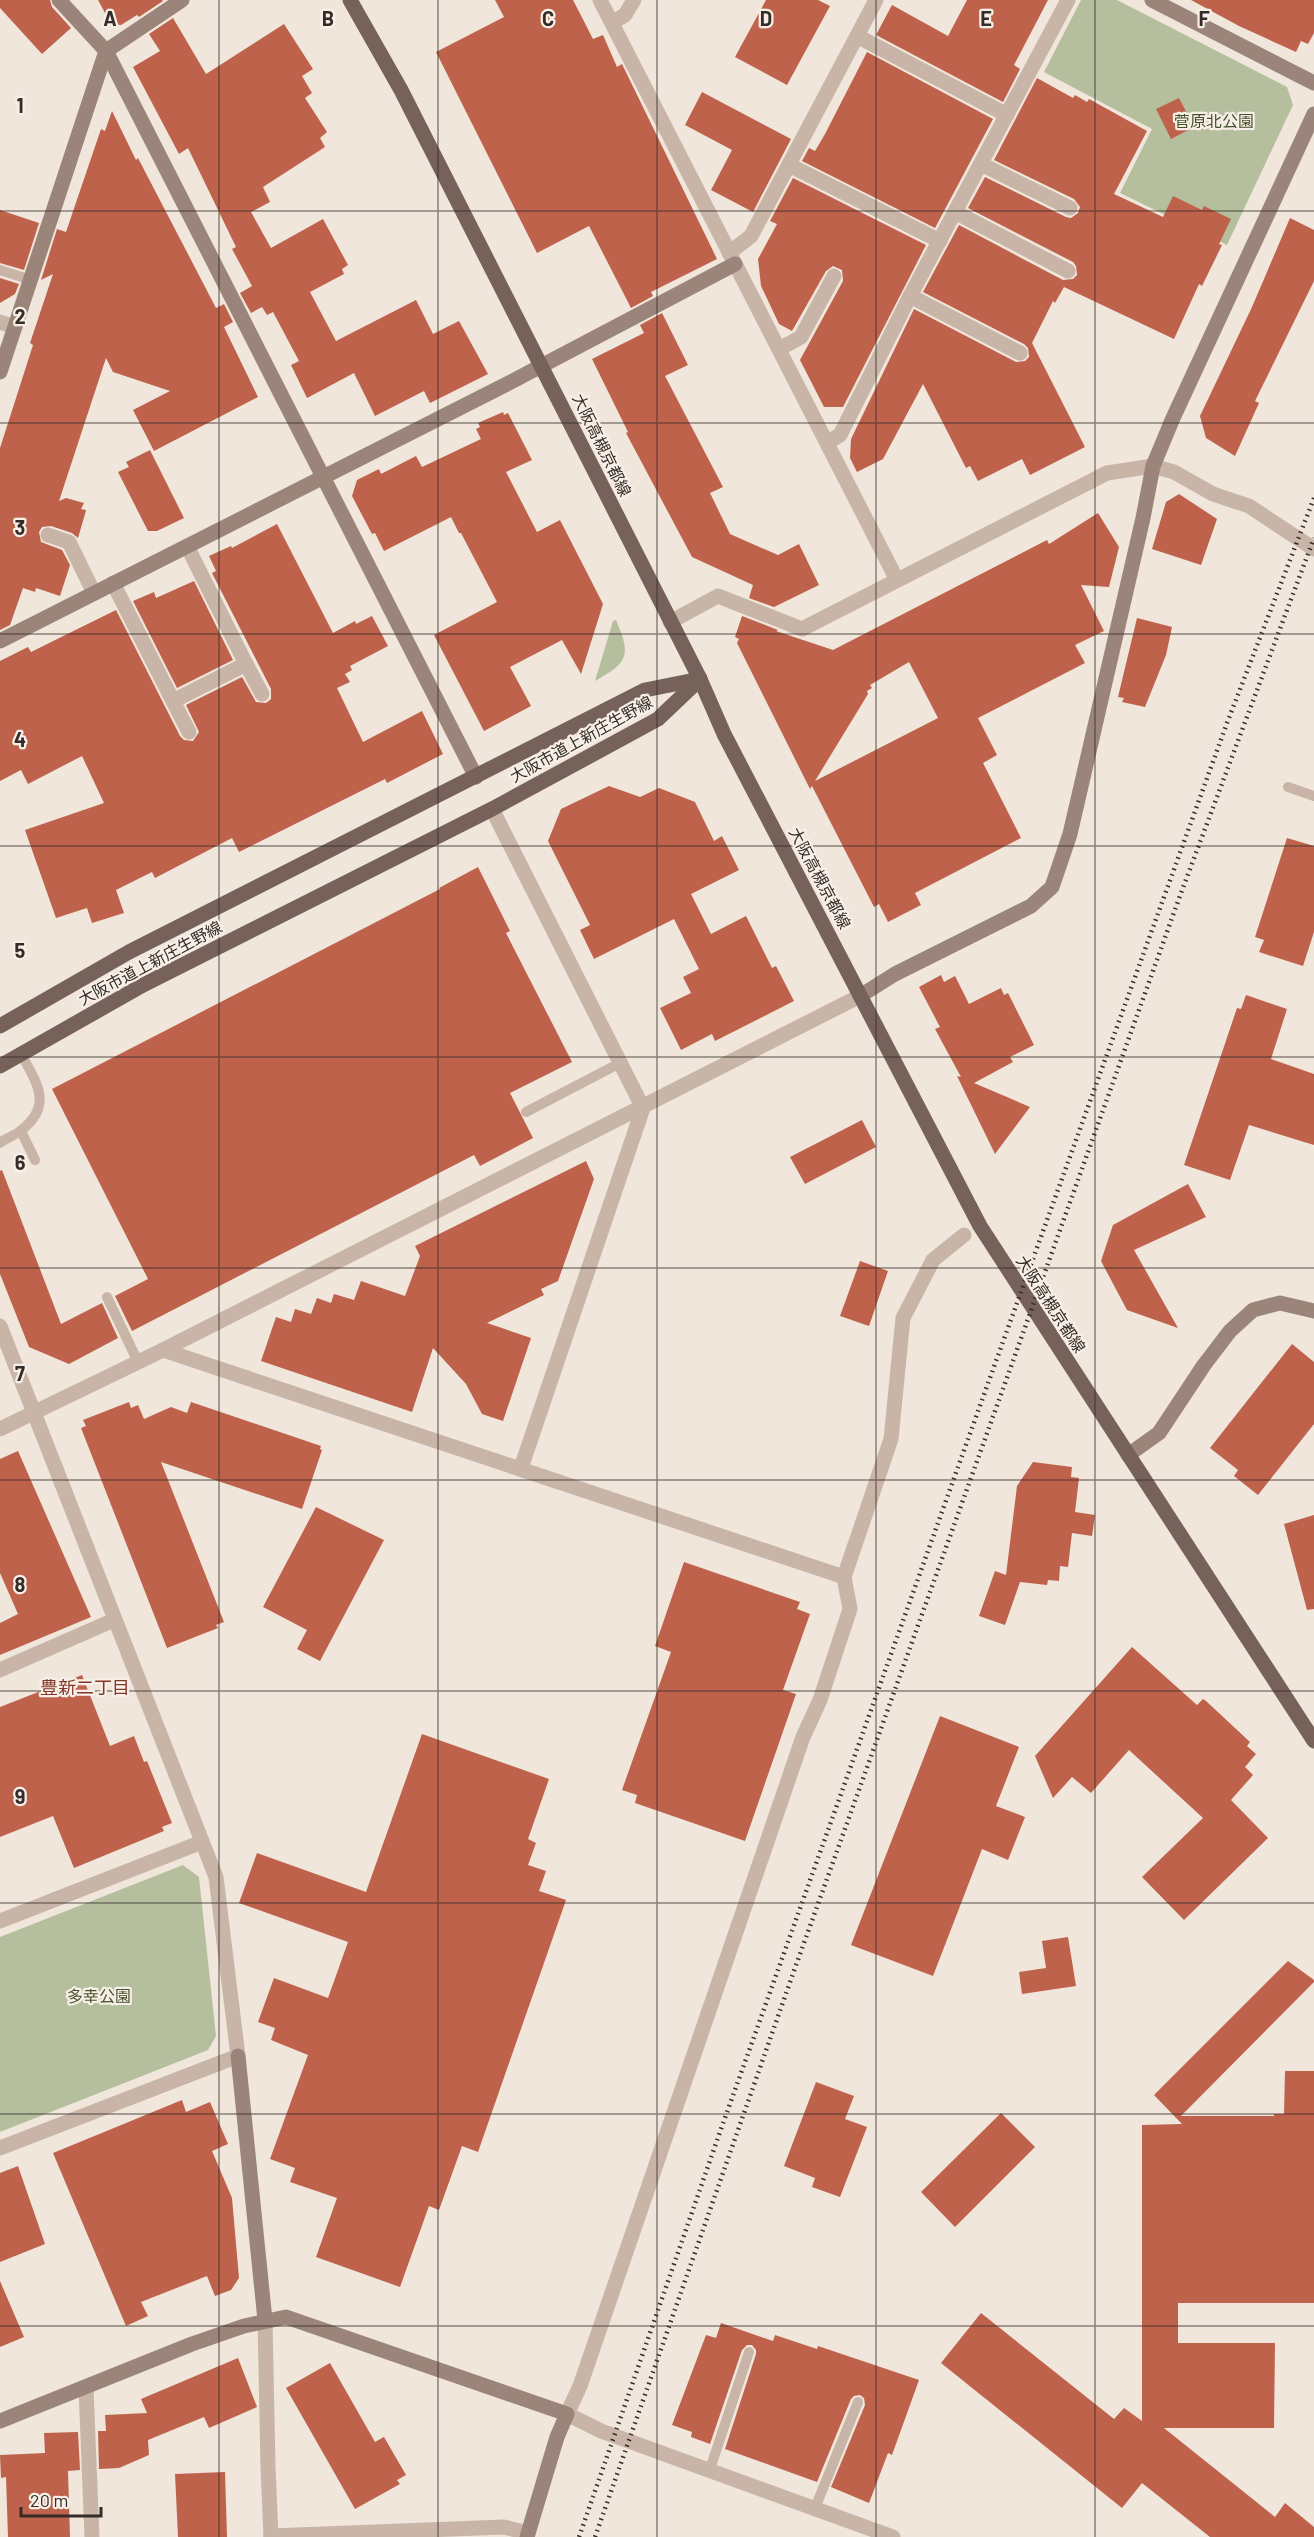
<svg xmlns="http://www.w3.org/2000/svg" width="1314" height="2537" font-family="Barlow,'Noto Sans JP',sans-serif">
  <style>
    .green { fill: #b5bf9d }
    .building { fill: #bf624b; fill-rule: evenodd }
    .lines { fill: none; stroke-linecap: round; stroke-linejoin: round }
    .lane { stroke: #c8b5a8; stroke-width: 10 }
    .street { stroke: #c8b5a8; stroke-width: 15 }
    .secondary { stroke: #9b857a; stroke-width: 15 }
    .primary { stroke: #76625a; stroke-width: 15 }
    .rail { stroke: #352c28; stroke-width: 4.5; stroke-dasharray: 1.5 4.5; stroke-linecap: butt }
    .grid { fill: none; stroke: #352c28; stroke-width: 1.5; stroke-opacity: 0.55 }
    .labels { text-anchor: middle; stroke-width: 4.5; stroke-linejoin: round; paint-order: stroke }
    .park-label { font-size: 16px; fill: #46522d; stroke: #f8f0e8 }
    .street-label { font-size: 16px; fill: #352c28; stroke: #f8f0e8 }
    .neighbourhood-label { font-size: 18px; fill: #803726; stroke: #f8f0e8 }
    .grid-label { font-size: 20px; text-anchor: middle; font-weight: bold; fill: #352c28; stroke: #f8f0e8; stroke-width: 4.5; stroke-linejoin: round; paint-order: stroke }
  </style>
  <rect width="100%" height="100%" fill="#f0e6dc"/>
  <g class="green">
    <polygon points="1081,0 1117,0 1287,87 1293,105 1227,245 1120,193 1152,129 1044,72"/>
    <path d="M 616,620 C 631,655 629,662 595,681 L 613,621 Z"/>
    <polygon points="183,1865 199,1877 216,2036 208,2050 0,2132 0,1937"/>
  </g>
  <g class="building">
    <polygon points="0,0 50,0 52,7 71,28 42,54 0,8"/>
    <polygon points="98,0 162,0 163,1 139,17 137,15 121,25 111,24"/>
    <polygon points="495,0 573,0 593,39 603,35 617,67 622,64 717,259 651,292 653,296 631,308 589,226 537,253 436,52 504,17"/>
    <polygon points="766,0 818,0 830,6 787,85 735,57"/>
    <polygon points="967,0 1048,0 1014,65 1020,69 1003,102 876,35 892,5 948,36"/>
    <polygon points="1191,0 1314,0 1314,33 1308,44 1301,41 1296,52 1239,26"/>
    <polygon points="173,18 206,74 284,24 313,69 302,76 312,93 305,98 327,132 320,138 325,147 263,187 270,202 251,212 271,248 323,219 348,265 342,269 344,274 310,292 336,341 416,300 433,334 459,321 488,374 430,403 424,391 375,416 354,373 307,398 291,365 299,361 273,312 267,315 262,307 251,313 240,293 252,286 232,249 236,247 188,148 179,154 133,67 160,51 149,34"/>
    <polygon points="867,52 993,119 935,228 802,161 809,148 815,151 825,134"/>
    <polygon points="1037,78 1073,98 1075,95 1087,102 1089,99 1147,131 1114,194 1163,217 1173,196 1202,210 1204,206 1231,219 1219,244 1222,245 1202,286 1199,284 1174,339 1064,287 1055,303 1053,301 1032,343 1085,447 1030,475 1022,459 978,481 970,466 966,468 923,384 883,459 857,472 850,458 851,439 914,309 1016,362 1025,361 1029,357 1028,348 1024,344 923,292 959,225 1063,280 1073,279 1077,275 1076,266 1073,262 968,208 985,177 1066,217 1071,218 1078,213 1080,207 1074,199 994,160"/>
    <polygon points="702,92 791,139 753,212 711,190 732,150 685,125"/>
    <polygon points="1179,98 1194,127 1171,139 1156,109"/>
    <polygon points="112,111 136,160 138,158 216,308 224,304 233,322 224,327 258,397 154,451 133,410 170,391 113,372 106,358 59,501 66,498 84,503 81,509 86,510 85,514 78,538 72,533 51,526 42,527 39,532 41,542 62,550 70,565 60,596 36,588 35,592 23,588 10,625 0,630 0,448 33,345 30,343 53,274 41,280 57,229 66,232 101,129 105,131"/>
    <polygon points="793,178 926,245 843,407 824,407 800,360 843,281 842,270 833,266 826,271 792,331 779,324 761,286 758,259 777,224 770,221"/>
    <polygon points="0,210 39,223 24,270 0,263"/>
    <polygon points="1290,218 1314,230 1314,281 1255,401 1259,403 1235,456 1206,438 1200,416 1252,307"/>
    <polygon points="0,278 19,284 15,294 0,303"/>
    <polygon points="662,313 688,365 665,376 723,487 710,493 730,534 778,555 799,544 819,585 774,607 749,598 753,585 692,557 626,433 628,432 592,359 644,333 640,325"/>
    <polygon points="503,412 504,415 508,413 532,460 506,472 537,532 560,520 603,604 581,674 562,640 510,667 531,706 484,731 434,635 497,602 461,533 459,533 451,517 384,551 375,533 372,534 352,496 357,480 379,469 381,474 416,456 422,467 481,439 476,429 480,427 478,423"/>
    <polygon points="150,450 184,518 157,531 148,531 118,472 129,467 126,462"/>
    <polygon points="1179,494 1217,519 1201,565 1152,549 1166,502"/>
    <path d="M 1098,513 L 1119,547 L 1109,587 L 1081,585 L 1104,631 L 1075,645 L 1085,663 L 978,718 L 997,755 L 983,763 L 1021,838 L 915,893 L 921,905 L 888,922 L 879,904 L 874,907 L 812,786 L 810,789 L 737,643 L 739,639 L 735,637 L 742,616 L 778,630 L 776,631 L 833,650 L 1047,540 L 1049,544 ZM 909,662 L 938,718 L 815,781 L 868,694 L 867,691 L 872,688 L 870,685 Z"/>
    <polygon points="277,524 333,633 355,621 356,624 372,616 388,646 350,666 352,670 345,674 350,682 337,688 363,742 422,711 443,754 387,783 385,779 239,852 232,838 155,878 152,872 116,890 124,913 92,923 87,908 56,918 25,830 104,803 82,756 28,784 21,770 0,781 0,661 28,647 31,652 116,610 180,736 184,740 193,741 199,732 186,705 242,677 256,702 266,703 271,699 271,689 212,573 216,571 209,556 231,546 232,548"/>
    <polygon points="194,581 233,660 177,688 133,601 154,592 156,598"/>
    <polygon points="1137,618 1172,627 1166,655 1145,707 1122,702 1124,698 1118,697"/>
    <polygon points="609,786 640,797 659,788 695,802 714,841 722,836 739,870 691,894 711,934 746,916 772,968 776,966 794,1001 715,1041 712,1034 681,1050 660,1008 691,993 683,977 699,969 674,919 594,959 580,930 590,925 548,841 561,809"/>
    <polygon points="1287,838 1314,846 1314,932 1303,966 1259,952 1264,940 1255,937"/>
    <polygon points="478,867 510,931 506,933 572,1062 510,1093 533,1138 480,1166 474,1155 132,1331 115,1296 148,1279 52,1089 440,889 439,888"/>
    <polygon points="941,975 944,982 955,976 969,1004 1001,988 1004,995 1008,993 1034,1045 1010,1057 1013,1062 974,1083 1030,1107 995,1154 957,1076 961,1077 935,1029 940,1027 919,987"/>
    <polygon points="1246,995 1287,1009 1271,1059 1314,1074 1314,1145 1249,1125 1230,1180 1184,1165 1237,1008 1241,1009"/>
    <polygon points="862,1120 876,1147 805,1184 790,1157"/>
    <polygon points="586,1161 594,1179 558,1281 541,1289 544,1295 487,1323 531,1338 503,1421 482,1414 466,1384 433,1348 412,1412 261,1361 276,1317 291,1322 295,1309 311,1314 317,1298 331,1303 334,1294 354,1300 361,1281 405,1296 420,1256 415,1246"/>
    <polygon points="2,1170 61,1324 102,1303 118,1338 69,1364 29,1347 0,1274 0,1171"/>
    <polygon points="1188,1184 1206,1217 1134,1250 1178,1328 1127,1310 1101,1261 1113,1225"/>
    <polygon points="860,1261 888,1271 869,1326 840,1316"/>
    <polygon points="1292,1344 1314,1362 1314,1424 1258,1495 1234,1476 1238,1470 1210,1448"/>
    <polygon points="129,1402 131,1408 138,1405 144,1419 171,1407 187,1413 191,1402 321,1446 320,1449 322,1450 302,1509 161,1462 224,1622 216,1625 218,1628 167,1648 81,1428 86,1426 83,1420"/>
    <polygon points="18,1451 91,1617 0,1655 0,1623 18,1614 0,1573 0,1459"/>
    <polygon points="1033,1462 1072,1467 1071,1477 1079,1478 1075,1512 1095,1515 1092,1536 1072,1533 1068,1567 1060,1566 1059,1581 1048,1580 1047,1585 1020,1582 1005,1625 979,1616 995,1571 1006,1575 1017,1486"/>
    <polygon points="316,1507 384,1540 320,1661 297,1649 307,1630 263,1607"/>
    <polygon points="1314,1515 1314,1609 1307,1610 1284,1524"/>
    <polygon points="684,1562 800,1602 797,1609 810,1614 783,1690 796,1694 745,1841 635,1803 637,1795 622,1790 671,1652 655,1646"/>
    <polygon points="1132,1647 1197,1705 1203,1699 1206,1701 1250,1742 1247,1746 1256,1754 1245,1767 1253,1775 1231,1800 1268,1838 1184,1920 1142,1877 1203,1818 1129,1750 1091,1793 1072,1777 1053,1798 1035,1756"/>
    <polygon points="82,1675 110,1746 134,1736 144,1762 147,1761 172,1823 162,1827 164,1831 74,1868 53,1816 0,1837 0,1707"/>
    <polygon points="940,1716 1019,1747 996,1806 1025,1817 1008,1860 982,1849 933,1976 851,1945"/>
    <polygon points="422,1734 549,1779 528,1839 536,1843 528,1865 546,1871 539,1891 566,1900 478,2152 462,2146 439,2210 429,2206 400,2287 316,2257 337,2198 290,2182 295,2168 270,2159 308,2055 271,2040 275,2028 258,2022 274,1978 328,1998 348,1942 239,1903 257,1853 366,1892"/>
    <polygon points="1068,1937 1076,1986 1022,1994 1019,1972 1046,1968 1042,1941"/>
    <polygon points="1288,1961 1314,1980 1314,1982 1181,2116 1274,2116 1274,2114 1284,2114 1285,2071 1314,2071 1314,2303 1178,2303 1178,2343 1275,2343 1274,2428 1164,2428 1275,2517 1285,2503 1314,2527 1314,2537 1210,2537 1142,2483 1122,2508 941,2363 981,2313 1114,2419 1124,2408 1142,2421 1142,2125 1182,2124 1154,2095"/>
    <polygon points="816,2082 854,2096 845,2119 867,2127 840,2197 812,2187 815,2178 784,2166"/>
    <polygon points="182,2100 186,2112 210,2102 228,2144 212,2151 232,2198 239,2278 231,2290 215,2296 207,2276 141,2302 148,2316 126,2326 53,2153"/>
    <polygon points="1001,2113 1035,2147 955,2227 921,2192"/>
    <polygon points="18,2166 45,2244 0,2262 0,2173"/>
    <polygon points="0,2281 24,2337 0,2347"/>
    <polygon points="721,2323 773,2341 775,2335 817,2349 818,2346 919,2380 892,2455 888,2453 869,2503 831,2487 865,2405 864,2398 860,2395 854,2396 851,2399 817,2482 725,2449 756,2354 756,2350 752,2345 747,2345 742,2350 710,2444 691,2437 692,2432 672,2425 706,2335 716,2338"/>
    <polygon points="238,2358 257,2407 209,2428 204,2417 148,2440 149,2455 119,2468 99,2469 98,2431 106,2431 105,2415 147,2413 141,2399"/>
    <polygon points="330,2363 375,2442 384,2437 406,2475 397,2480 400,2484 355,2509 286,2388"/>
    <polygon points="78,2432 80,2470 68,2471 70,2537 8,2537 6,2477 1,2478 0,2455 45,2453 44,2433"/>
    <polygon points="225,2472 227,2537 178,2537 175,2474"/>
  </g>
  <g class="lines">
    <g class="lane">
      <polyline points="0,270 31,280"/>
      <polyline points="1288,787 1314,796"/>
      <polyline points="526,1112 620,1063"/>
      <polyline points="21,1131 35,1160"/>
      <path d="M 0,1143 C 6,1138 14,1136 20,1131 C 54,1106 37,1083 21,1054"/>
      <polyline points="107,1297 138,1362"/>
      <polyline points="710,2469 749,2352"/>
      <polyline points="815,2508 858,2402"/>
    </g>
    <g class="street">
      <polyline points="600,0 897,580"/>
      <polyline points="613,22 625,15 634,0"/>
      <polyline points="857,36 1007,115"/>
      <polyline points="981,164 1070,208"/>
      <polyline points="789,165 940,241"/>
      <polyline points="955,212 1068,271"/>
      <polyline points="729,253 751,236 876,0"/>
      <polyline points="910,296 1020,353"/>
      <polyline points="0,322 15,327"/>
      <polyline points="779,349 801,337 834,276"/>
      <polyline points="828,442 840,435 910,296 1068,0"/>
      <polyline points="48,535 69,542 94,593"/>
      <polyline points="113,583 173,701 246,664 187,546"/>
      <polyline points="670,622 718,596 802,629 1107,473 1153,466 1174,472 1213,494 1249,506 1314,549"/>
      <polyline points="246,664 262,694"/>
      <polyline points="173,701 189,732"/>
      <polyline points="492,809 643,1108 521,1468"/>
      <polyline points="0,1326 216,1877 238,2056 0,2148"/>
      <polyline points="163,1350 844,1577"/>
      <polyline points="0,1429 163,1350 860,996"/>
      <polyline points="0,1670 114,1620"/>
      <polyline points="0,1921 202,1842"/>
      <polyline points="265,2320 268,2467 271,2537"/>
      <polyline points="86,2388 92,2537"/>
      <polyline points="271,2536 504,2527 528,2533"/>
      <polyline points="893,2537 601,2431 567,2414 580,2386 803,1737 820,1700 850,1609 844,1577 891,1439 903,1318 933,1260 964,1235"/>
    </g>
    <g class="secondary">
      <polyline points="59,0 106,51 476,777"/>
      <polyline points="1152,0 1314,83"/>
      <polyline points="0,372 106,51 182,0"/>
      <polyline points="0,641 505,385 735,264"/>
      <polyline points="860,996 895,974 1031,906 1052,887 1070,834 1143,518 1153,466 1173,418 1314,114"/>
      <polyline points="1128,1455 1159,1433 1204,1365 1230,1331 1253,1310 1280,1303 1314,1311"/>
      <polyline points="238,2056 265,2320"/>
      <polyline points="0,2421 192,2344 244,2326 286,2317 567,2414 557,2437 527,2537"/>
    </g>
    <g class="primary">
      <polyline points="350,0 401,90 700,679 724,734 980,1226 1314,1741"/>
      <polyline points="0,1026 129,952 645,690 700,679"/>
      <polyline points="0,1066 143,985 492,809 658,719 700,679"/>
    </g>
    <g class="rail">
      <polyline points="579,2537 721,2129 996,1361 1227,723 1314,498"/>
      <polyline points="595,2537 795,1968 1181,893 1314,538"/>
    </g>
  </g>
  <path class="grid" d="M 219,0 L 219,2537M 438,0 L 438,2537M 657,0 L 657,2537M 876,0 L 876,2537M 1095,0 L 1095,2537M 0,211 L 1314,211M 0,423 L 1314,423M 0,634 L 1314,634M 0,846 L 1314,846M 0,1057 L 1314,1057M 0,1268 L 1314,1268M 0,1480 L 1314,1480M 0,1691 L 1314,1691M 0,1903 L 1314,1903M 0,2114 L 1314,2114M 0,2326 L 1314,2326"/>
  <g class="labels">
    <g class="park-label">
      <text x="1214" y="127">菅原北公園</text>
      <text x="99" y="2002">多幸公園</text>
    </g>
    <g class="street-label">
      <text transform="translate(602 445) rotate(64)" y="6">大阪高槻京都線</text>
      <text transform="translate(581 739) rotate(-29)" y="6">大阪市道上新庄生野線</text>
      <text transform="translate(820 878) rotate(62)" y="6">大阪高槻京都線</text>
      <text transform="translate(150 963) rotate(-28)" y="6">大阪市道上新庄生野線</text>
      <text transform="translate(1051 1304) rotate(57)" y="6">大阪高槻京都線</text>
    </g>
    <g class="neighbourhood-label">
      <text x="85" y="1694">豊新二丁目</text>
    </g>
  </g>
  <g class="grid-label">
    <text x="110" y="26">A</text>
    <text x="328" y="26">B</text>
    <text x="548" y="26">C</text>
    <text x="766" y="26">D</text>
    <text x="986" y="26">E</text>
    <text x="1204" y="26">F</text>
    <text x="20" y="113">1</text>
    <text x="20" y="324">2</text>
    <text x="20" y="535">3</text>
    <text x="20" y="747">4</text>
    <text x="20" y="958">5</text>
    <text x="20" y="1170">6</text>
    <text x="20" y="1381">7</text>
    <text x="20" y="1592">8</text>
    <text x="20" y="1804">9</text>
  </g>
  <path d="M21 2507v9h80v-9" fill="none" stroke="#352c28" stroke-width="3"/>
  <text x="30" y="2507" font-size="18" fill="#352c28" stroke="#f8f0e8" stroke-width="4.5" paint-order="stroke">20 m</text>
</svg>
